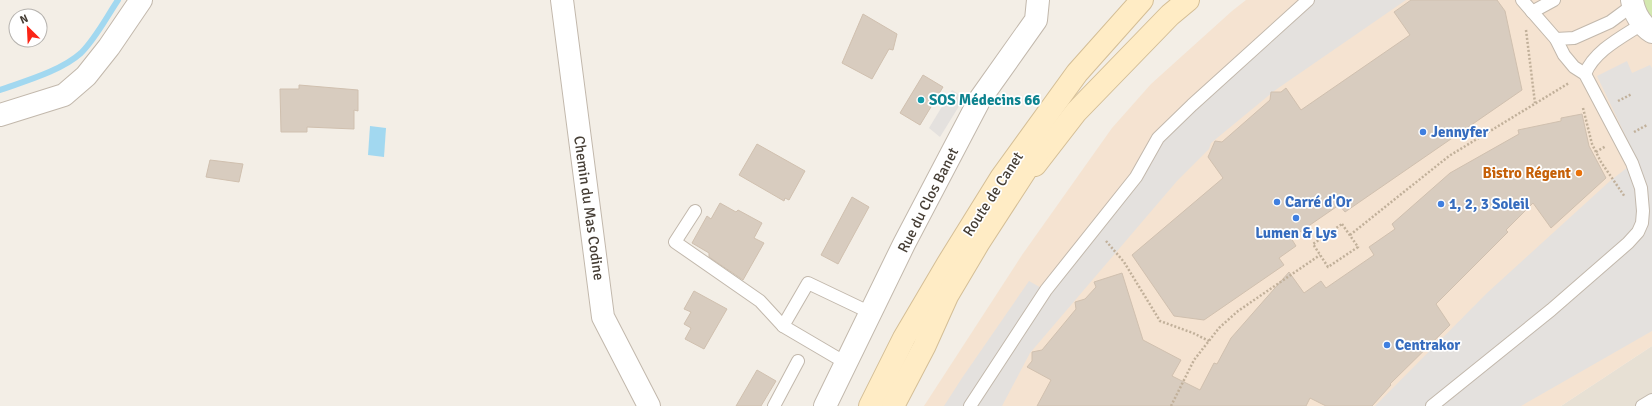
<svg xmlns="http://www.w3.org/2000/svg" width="1652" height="406" font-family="Signika,sans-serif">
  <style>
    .residential { fill: #e7e0d4 }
    .commercial { fill: #f5e3d1 }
    .green { fill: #d3e8af }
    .parking { fill: #e4e1de }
    .water { fill: #a2d8f0 }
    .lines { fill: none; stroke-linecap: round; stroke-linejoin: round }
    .stream { stroke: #a2d8f0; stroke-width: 6 }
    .building { fill: #d8ccbf; stroke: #d0c0af }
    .service-casing { stroke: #c2b8ac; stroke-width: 14 }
    .minor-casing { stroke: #c2b8ac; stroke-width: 24 }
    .tertiary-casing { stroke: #c2b8ac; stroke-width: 24 }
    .secondary-casing { stroke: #d4be96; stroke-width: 24 }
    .path { stroke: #c1b09a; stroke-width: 2.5; stroke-dasharray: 2 2; stroke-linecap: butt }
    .service { stroke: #fff; stroke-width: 12 }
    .minor { stroke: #fff; stroke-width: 22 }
    .tertiary { stroke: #fff; stroke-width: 22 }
    .secondary { stroke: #ffecc5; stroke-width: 22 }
    .culture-dot { fill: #0f9aa8; stroke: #fff; stroke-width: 1.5 }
    .shop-dot { fill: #3f7fe0; stroke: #fff; stroke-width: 1.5 }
    .food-dot { fill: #e8710a; stroke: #fff; stroke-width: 1.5 }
    .labels { text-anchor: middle; stroke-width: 3.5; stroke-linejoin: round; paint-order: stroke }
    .culture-label { font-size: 15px; font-weight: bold; fill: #0d838f; stroke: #fff; text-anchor: start }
    .shop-label { font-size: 15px; font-weight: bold; fill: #366cbe; stroke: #fff; text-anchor: start }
    .food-label { font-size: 15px; font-weight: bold; fill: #c56008; stroke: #fff; text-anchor: end }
    .street-label { font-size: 15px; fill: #463e35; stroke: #fff }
  </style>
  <rect width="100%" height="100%" fill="#f3eee6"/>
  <polygon class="residential" points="1652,346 1652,406 1561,406"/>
  <polygon class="commercial" points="1246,0 1632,0 1652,31 1652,346 1561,406 924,406 1022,255 1112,128 1151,84 1232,11"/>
  <polygon class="green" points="1632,0 1652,0 1652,32"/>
  <g class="parking">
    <polygon points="1308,0 1406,0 1274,91 1211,143 1209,149 1177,181 1030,353 1002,406 944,406 962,378 1029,281 1045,290 1158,138"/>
    <polygon points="1627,61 1632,73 1650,65 1652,68 1652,331 1521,406 1375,406 1487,293 1610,181 1637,160 1597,76"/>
    <polygon points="952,90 964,98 940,137 929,128"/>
  </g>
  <polygon class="water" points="370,126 386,128 384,157 368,155"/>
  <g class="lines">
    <path class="stream" d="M 0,90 C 25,81 61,71 81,53 C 96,38 106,18 118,0"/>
  </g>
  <g class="building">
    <polygon points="1411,0 1497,0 1505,11 1522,90 1345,212 1339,205 1291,238 1296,246 1279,258 1284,265 1204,320 1174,316 1132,255 1223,178 1208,157 1215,141 1222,142 1270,100 1271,92 1281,92 1286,88 1301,110 1410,35 1394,12"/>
    <polygon points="863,14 897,34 893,50 889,49 872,79 842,63"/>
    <polygon points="923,75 943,87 920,125 900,113"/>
    <polygon points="299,85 358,90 358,111 354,110 354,129 307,127 307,132 281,132 280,89 299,89"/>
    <polygon points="1582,114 1589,146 1606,178 1551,228 1533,203 1506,230 1508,232 1436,304 1450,325 1390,384 1391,385 1372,406 1326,406 1310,398 1306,406 1037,406 1051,380 1027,367 1032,361 1032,352 1042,350 1076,309 1075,302 1085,299 1096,287 1094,282 1122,273 1143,340 1181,360 1172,376 1200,390 1214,363 1217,364 1231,338 1289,272 1304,293 1321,281 1326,288 1374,255 1369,247 1395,229 1392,224 1450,173 1519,134 1518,130 1561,121 1561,118"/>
    <polygon points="757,144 805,171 789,200 785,198 784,201 739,175"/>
    <polygon points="210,160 243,164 239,182 206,177"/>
    <polygon points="852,197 869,207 838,264 821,255"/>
    <polygon points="720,203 736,212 738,210 762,223 754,238 764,243 743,280 709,257 709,253 692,243 707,216 711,219"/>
    <polygon points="694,291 727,309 704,349 685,339 691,328 684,324 691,312 684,309"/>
    <polygon points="757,370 776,381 761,406 736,406"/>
  </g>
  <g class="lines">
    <g class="service-casing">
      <g id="service">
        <polyline points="1532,12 1554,0"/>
        <polyline points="1556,39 1574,38 1610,22 1633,5"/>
        <path d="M 1585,74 C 1594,51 1622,37 1642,24"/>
        <polyline points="695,211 675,242 760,301 783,326"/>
        <polyline points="846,363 783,326 808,283 871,313"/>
        <polyline points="774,406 798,361"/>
        <polyline points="970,406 1046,290 1136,177 1158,138 1192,105 1308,0"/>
        <polyline points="1432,406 1551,310 1628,243 1638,232 1642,223 1643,211 1641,188 1632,163 1585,74 1574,67 1564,55 1556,39 1522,0"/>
        <polyline points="1642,406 1652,400"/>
      </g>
    </g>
    <g class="minor-casing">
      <g id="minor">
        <polyline points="562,0 603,317 649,406"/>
        <polyline points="0,115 64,95 86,76 109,47 141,0"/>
        <polyline points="825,406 904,244 980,99 1036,20 1038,0"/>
      </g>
    </g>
    <g class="tertiary-casing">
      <path id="tertiary" d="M 1632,0 C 1634,13 1641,25 1652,32"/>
    </g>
    <g class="secondary-casing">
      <g id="secondary">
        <polyline points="1035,165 1076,112 1170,15 1188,0"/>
        <polyline points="870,406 904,338 947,265 1001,178 1077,73 1142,0"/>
        <polyline points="893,406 924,347 947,296 979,242 1040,148"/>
      </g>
    </g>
    <g class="path">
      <polyline points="1526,30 1535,103"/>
      <polyline points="1618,101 1632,94"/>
      <polyline points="1583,108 1592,144 1601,162 1625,197"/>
      <polyline points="1634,132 1647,125"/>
      <polyline points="1596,152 1606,146"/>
      <polygon points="1342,224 1358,247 1328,267 1313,244"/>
      <polyline points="1350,235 1449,156 1569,83"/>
      <polyline points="1106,241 1124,262 1160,321 1193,333 1209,341"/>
      <polyline points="1171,406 1194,360 1219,328 1238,311 1320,255"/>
    </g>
    <use href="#service" class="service"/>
    <use href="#minor" class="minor"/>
    <use href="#tertiary" class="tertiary"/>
    <use href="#secondary" class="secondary"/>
  </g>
  <circle class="culture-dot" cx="921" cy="100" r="4"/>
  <g class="shop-dot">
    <circle cx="1423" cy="132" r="4"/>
    <circle cx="1277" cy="202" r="4"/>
    <circle cx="1441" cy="204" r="4"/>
    <circle cx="1296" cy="218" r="4"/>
    <circle cx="1387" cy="345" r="4"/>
  </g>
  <circle class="food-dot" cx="1579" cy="173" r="4"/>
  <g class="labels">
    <g class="culture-label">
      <text x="929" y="105">SOS Médecins 66</text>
    </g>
    <g class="shop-label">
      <text x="1431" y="137">Jennyfer</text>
      <text x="1285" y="207">Carré d'Or</text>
      <text x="1449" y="209">1, 2, 3 Soleil</text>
      <text x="1296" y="238" text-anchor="middle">Lumen &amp; Lys</text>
      <text x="1395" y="350">Centrakor</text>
    </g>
    <g class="food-label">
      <text x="1571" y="178">Bistro Régent</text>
    </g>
    <g class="street-label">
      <text transform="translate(993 194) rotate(-57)" y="5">Route de Canet</text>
      <text transform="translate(928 200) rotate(-63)" y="5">Rue du Clos Banet</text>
      <text transform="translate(589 208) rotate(82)" y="5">Chemin du Mas Codine</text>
    </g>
  </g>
  <g transform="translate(28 28) rotate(336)"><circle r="19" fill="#ffffff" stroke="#b5b2ae"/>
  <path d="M0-3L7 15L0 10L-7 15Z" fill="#fb2416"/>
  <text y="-6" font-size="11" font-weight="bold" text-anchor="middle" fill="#463e35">N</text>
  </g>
</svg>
